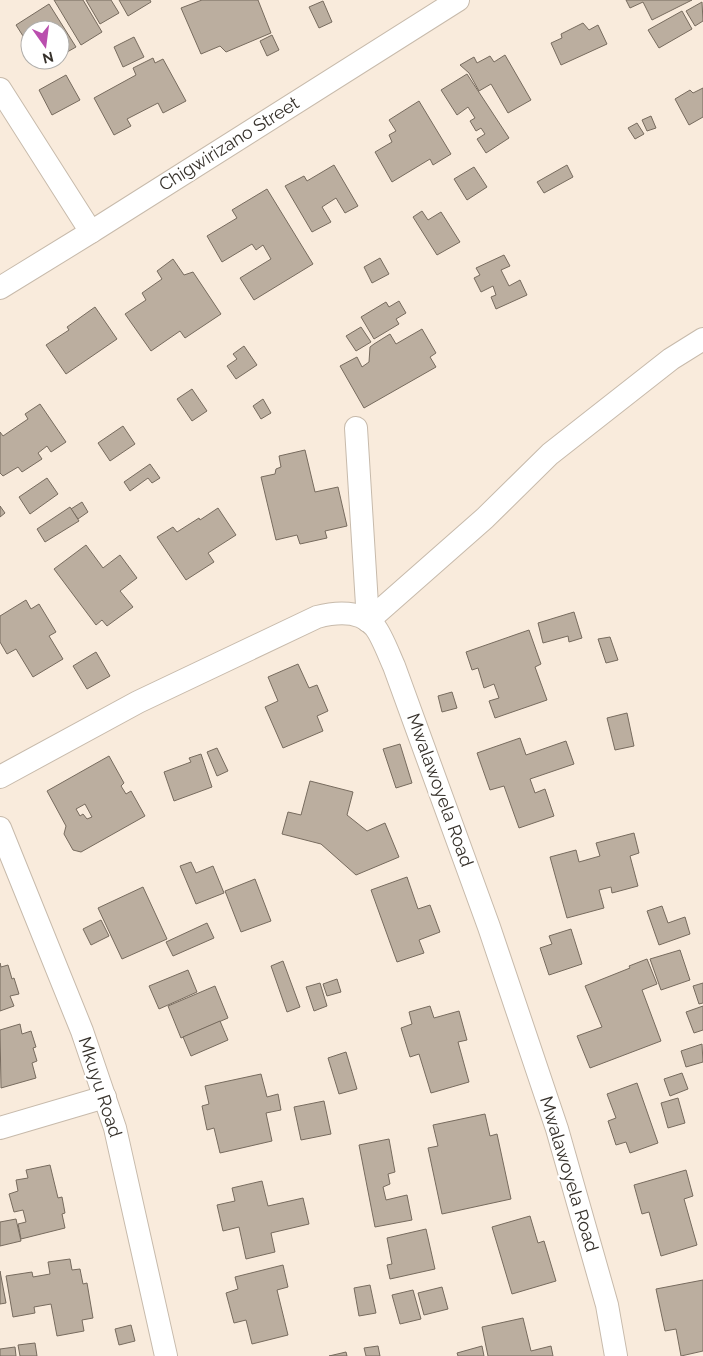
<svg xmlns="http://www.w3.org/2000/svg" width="703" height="1356" font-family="Raleway,sans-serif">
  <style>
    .building { fill: #bbae9f; stroke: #776b5e; fill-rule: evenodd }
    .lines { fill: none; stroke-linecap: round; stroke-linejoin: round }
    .street-casing { stroke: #c7baab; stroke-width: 24 }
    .street { stroke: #fff; stroke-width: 22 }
    .labels { text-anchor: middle; stroke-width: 4.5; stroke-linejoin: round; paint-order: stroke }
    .street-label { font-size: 18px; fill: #36312b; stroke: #fff }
  </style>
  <rect width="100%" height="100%" fill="#f9ebdc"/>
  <g class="building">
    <polygon points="54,0 83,0 102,32 81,45"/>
    <polygon points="86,0 111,0 119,13 100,24"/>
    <polygon points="119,0 150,0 151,2 128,16"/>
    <polygon points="202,0 258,0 271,33 226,52 220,46 201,54 181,8"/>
    <polygon points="626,0 692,0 652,20 643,2 630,8"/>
    <polygon points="323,1 332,22 319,28 309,7"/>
    <polygon points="702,2 703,21 695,26 686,11"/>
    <polygon points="49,4 76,47 60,56 60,30 30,30 30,47 16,25"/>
    <polygon points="682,11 692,29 659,48 648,30"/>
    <polygon points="583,23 589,30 598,25 607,44 561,65 551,43 562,38 561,34"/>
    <polygon points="272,35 279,50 267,56 260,41"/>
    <polygon points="134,37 144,57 123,67 114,47"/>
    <polygon points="505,55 531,100 508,113 491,84 479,91 469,73 460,65 474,57 477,63 490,56 494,62"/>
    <polygon points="153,58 155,63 163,59 186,101 163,113 158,103 127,119 131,126 114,135 94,98 136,75 133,68"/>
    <polygon points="38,60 54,60 43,67"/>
    <polygon points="467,74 509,138 486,153 477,139 485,134 481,128 476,131 470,121 475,118 468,107 457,115 441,90"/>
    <polygon points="66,75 80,100 52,115 39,90"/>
    <polygon points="703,88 703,117 689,125 675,99 690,90 693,93"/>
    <polygon points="419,101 451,154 433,165 430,159 392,182 375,152 392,142 389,135 396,131 389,120"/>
    <polygon points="651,116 656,128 647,131 642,120"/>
    <polygon points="637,123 644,134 635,139 628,128"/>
    <polygon points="334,165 358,206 345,213 336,198 322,207 331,222 312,232 285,186 304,176 307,181"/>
    <polygon points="567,165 573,177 544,193 537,182"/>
    <polygon points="474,167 487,187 467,200 454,179"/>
    <polygon points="267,189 313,264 254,300 240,278 271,259 263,245 256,250 252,244 222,262 207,236 237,218 232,210"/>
    <polygon points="422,211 428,220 441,212 460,242 437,255 413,217"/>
    <polygon points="504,255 510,266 501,270 509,286 520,280 527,295 496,309 491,297 496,295 493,286 481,292 474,278 480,275 476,268"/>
    <polygon points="380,258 389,274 372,283 364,267"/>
    <polygon points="173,259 184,275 193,272 221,314 185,338 180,331 151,351 125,314 146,300 142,293 162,279 157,271"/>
    <polygon points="399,301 406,313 396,319 399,324 374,339 361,317 386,302 389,307"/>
    <polygon points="95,307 117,339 66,374 46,345 69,330 67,327"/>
    <polygon points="361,327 371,342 356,351 346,336"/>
    <polygon points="422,329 436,353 430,357 436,367 364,408 340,366 357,357 362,367 369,362 370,347 374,344 390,334 396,344"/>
    <polygon points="244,346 257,365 236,379 227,366 237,359 233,354"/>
    <polygon points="192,389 207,411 192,421 177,399"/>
    <polygon points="263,399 271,413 261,419 253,406"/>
    <polygon points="40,404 66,442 51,452 47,446 38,453 42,459 22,472 18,467 3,476 0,473 0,432 3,436 28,419 25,414"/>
    <polygon points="123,426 135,444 110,461 98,443"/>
    <polygon points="305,450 315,492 338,487 347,526 325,531 327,538 300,544 297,535 276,540 261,477 275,474 276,469 281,467 279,456"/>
    <polygon points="150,464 160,478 152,483 148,478 130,491 124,482"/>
    <polygon points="47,478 58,494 30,514 19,497"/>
    <polygon points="82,502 88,512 78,519 71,509"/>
    <polygon points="0,506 5,513 0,517"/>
    <polygon points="70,507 79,521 45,542 37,529"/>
    <polygon points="218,508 236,535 208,553 214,562 186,580 157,537 173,527 177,532 199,518 200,520"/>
    <polygon points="86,545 103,568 120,555 137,578 120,591 133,607 107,626 102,620 96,625 54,569"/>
    <polygon points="26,600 31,609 39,604 56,632 49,636 63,659 33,677 16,649 7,654 0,642 0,616"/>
    <polygon points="574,612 582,638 569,642 568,636 543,643 538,623"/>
    <polygon points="529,630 541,664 535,667 547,700 495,718 489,701 499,698 494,684 484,688 478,668 472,670 466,652"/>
    <polygon points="610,637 618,660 606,663 598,639"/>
    <polygon points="96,652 110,676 87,689 73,666"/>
    <polygon points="298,664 309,688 317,685 328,711 317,716 323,731 283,748 265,707 278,701 268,677"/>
    <polygon points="452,692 457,708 442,712 438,696"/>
    <polygon points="627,713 634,746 615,750 607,718"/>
    <polygon points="520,738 526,755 566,741 574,764 530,779 535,793 545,789 554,816 519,828 504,786 490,790 477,753"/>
    <polygon points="400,744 412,783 396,788 383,749"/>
    <polygon points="217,748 228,771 217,776 207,752"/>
    <polygon points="201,754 212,787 174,801 164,772 191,762 189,758"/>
    <path d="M 109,756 L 124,783 L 121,786 L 126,794 L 131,791 L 145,816 L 81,852 L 73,850 L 64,834 L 66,826 L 47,791 ZM 85,804 L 92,817 L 87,819 L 83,814 L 80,816 L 76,809 Z"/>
    <polygon points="310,781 353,792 347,815 367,831 385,823 399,857 356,875 321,844 282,834 288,812 301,815"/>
    <polygon points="634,833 639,853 630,856 638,886 612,893 611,887 599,890 604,908 567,918 550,857 576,850 579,862 600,856 596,843"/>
    <polygon points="191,862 196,873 213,866 224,893 196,904 180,866"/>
    <polygon points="407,877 418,909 430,905 440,932 419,940 424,953 397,962 371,890"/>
    <polygon points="255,879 271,921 241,932 225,891"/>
    <polygon points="143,887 167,939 122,959 98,908"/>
    <polygon points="662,906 668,923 685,917 690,934 659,945 647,911"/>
    <polygon points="101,920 109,936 91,945 83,929"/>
    <polygon points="207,923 214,938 173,956 166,942"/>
    <polygon points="571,929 582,964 549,975 540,948 552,944 549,936"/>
    <polygon points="680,950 690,980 661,990 650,959"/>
    <polygon points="647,959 657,984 642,990 661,1041 590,1068 577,1036 602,1027 585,986 630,968 629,966"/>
    <polygon points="283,961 300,1007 287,1012 271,966"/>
    <polygon points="0,963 1,967 8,965 12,979 14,978 19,994 10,996 14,1006 0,1011"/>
    <polygon points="188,970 197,992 159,1009 149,986"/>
    <polygon points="337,979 341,992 327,996 323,984"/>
    <polygon points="320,983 327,1006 314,1011 306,987"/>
    <polygon points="703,983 703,1003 699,1004 693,986"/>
    <polygon points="215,986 228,1018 181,1038 168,1006"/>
    <polygon points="430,1006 434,1018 459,1011 467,1040 458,1042 469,1082 431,1093 419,1054 410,1057 401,1028 412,1024 409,1012"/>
    <polygon points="703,1006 703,1030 694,1033 686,1012"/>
    <polygon points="220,1021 228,1040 191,1056 183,1037"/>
    <polygon points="20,1024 22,1034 31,1031 36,1047 33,1048 37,1061 32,1063 36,1078 1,1088 0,1030"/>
    <polygon points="702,1044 703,1062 686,1067 681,1051"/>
    <polygon points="346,1052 357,1089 339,1094 328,1058"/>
    <polygon points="682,1073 688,1089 670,1096 664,1079"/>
    <polygon points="261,1074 267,1097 278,1094 281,1110 266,1113 272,1141 220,1153 214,1128 207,1130 202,1106 209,1104 205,1086"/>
    <polygon points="637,1083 658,1143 630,1153 626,1142 616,1145 608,1121 616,1118 607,1094"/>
    <polygon points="678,1098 685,1123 668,1128 661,1103"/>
    <polygon points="324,1101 331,1134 301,1140 294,1107"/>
    <polygon points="485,1114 490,1136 497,1134 511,1199 442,1214 428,1148 438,1146 433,1125"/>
    <polygon points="389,1139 395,1172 388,1174 390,1184 383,1187 386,1200 407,1195 412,1220 375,1227 359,1145"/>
    <polygon points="50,1165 58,1198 62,1197 65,1213 62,1214 65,1228 21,1239 18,1224 26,1222 23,1210 14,1212 9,1194 18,1191 16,1180 28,1178 26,1170"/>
    <polygon points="686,1170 693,1196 684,1199 697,1245 661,1256 649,1212 642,1214 634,1185"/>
    <polygon points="262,1181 268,1206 303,1198 309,1224 271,1233 275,1252 246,1259 239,1227 223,1231 217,1205 235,1201 232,1188"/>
    <polygon points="530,1216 538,1243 544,1241 556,1281 512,1294 492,1227"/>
    <polygon points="16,1219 21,1241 0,1246 0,1222"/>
    <polygon points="426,1229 435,1269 390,1279 387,1265 392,1264 387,1238"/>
    <polygon points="70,1259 72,1270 80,1269 83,1284 87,1283 93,1318 82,1320 84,1331 57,1336 51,1304 34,1307 35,1313 13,1317 6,1276 32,1272 33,1277 50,1274 48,1262"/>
    <polygon points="283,1265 288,1287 277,1290 288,1335 252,1344 246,1320 234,1323 226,1293 238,1289 235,1277"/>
    <polygon points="0,1271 6,1303 0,1304"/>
    <polygon points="703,1280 703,1351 681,1356 676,1329 665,1331 656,1289"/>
    <polygon points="370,1285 376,1313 359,1316 354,1288"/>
    <polygon points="442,1287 448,1309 424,1315 418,1293"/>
    <polygon points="413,1290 421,1319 400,1324 392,1295"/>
    <polygon points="523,1318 531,1351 551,1346 553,1356 488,1356 482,1327"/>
    <polygon points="131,1325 135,1341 119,1345 115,1329"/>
    <polygon points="35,1343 37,1356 20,1356 18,1345"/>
    <polygon points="378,1346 380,1356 366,1356 364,1348"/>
    <polygon points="482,1346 484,1356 458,1356 457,1353"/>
    <polygon points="15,1347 16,1356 0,1356 0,1349"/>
    <polygon points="346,1352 347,1356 329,1356"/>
  </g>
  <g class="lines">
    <g class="street-casing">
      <g id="street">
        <polyline points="0,89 91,232"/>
        <polyline points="0,288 91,232 458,0"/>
        <polyline points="356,428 368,621"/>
        <polyline points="368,621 485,518 550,454 671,359 703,339"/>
        <path d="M 0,777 L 138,702 L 317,617 C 336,612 361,610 375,627 C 382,636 389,655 394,666 L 489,927 L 557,1129 L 607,1305 L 616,1356"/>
        <polyline points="0,828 82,1031 115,1128 166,1356"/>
        <polyline points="0,1128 105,1097"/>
      </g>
    </g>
    <use href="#street" class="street"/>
  </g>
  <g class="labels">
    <g class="street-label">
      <text transform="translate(229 144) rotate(-32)" y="6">Chigwirizano Street</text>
      <text transform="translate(440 790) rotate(70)" y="6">Mwalawoyela Road</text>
      <text transform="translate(100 1087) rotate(72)" y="6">Mkuyu Road</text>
      <text transform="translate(569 1174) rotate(73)" y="6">Mwalawoyela Road</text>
    </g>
  </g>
  <g transform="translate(45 45) rotate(166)"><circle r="24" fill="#ffffff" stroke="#afadaa"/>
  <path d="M0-4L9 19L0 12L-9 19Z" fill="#ba4eae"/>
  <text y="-8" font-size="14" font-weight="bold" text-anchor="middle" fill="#36312b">N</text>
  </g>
</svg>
